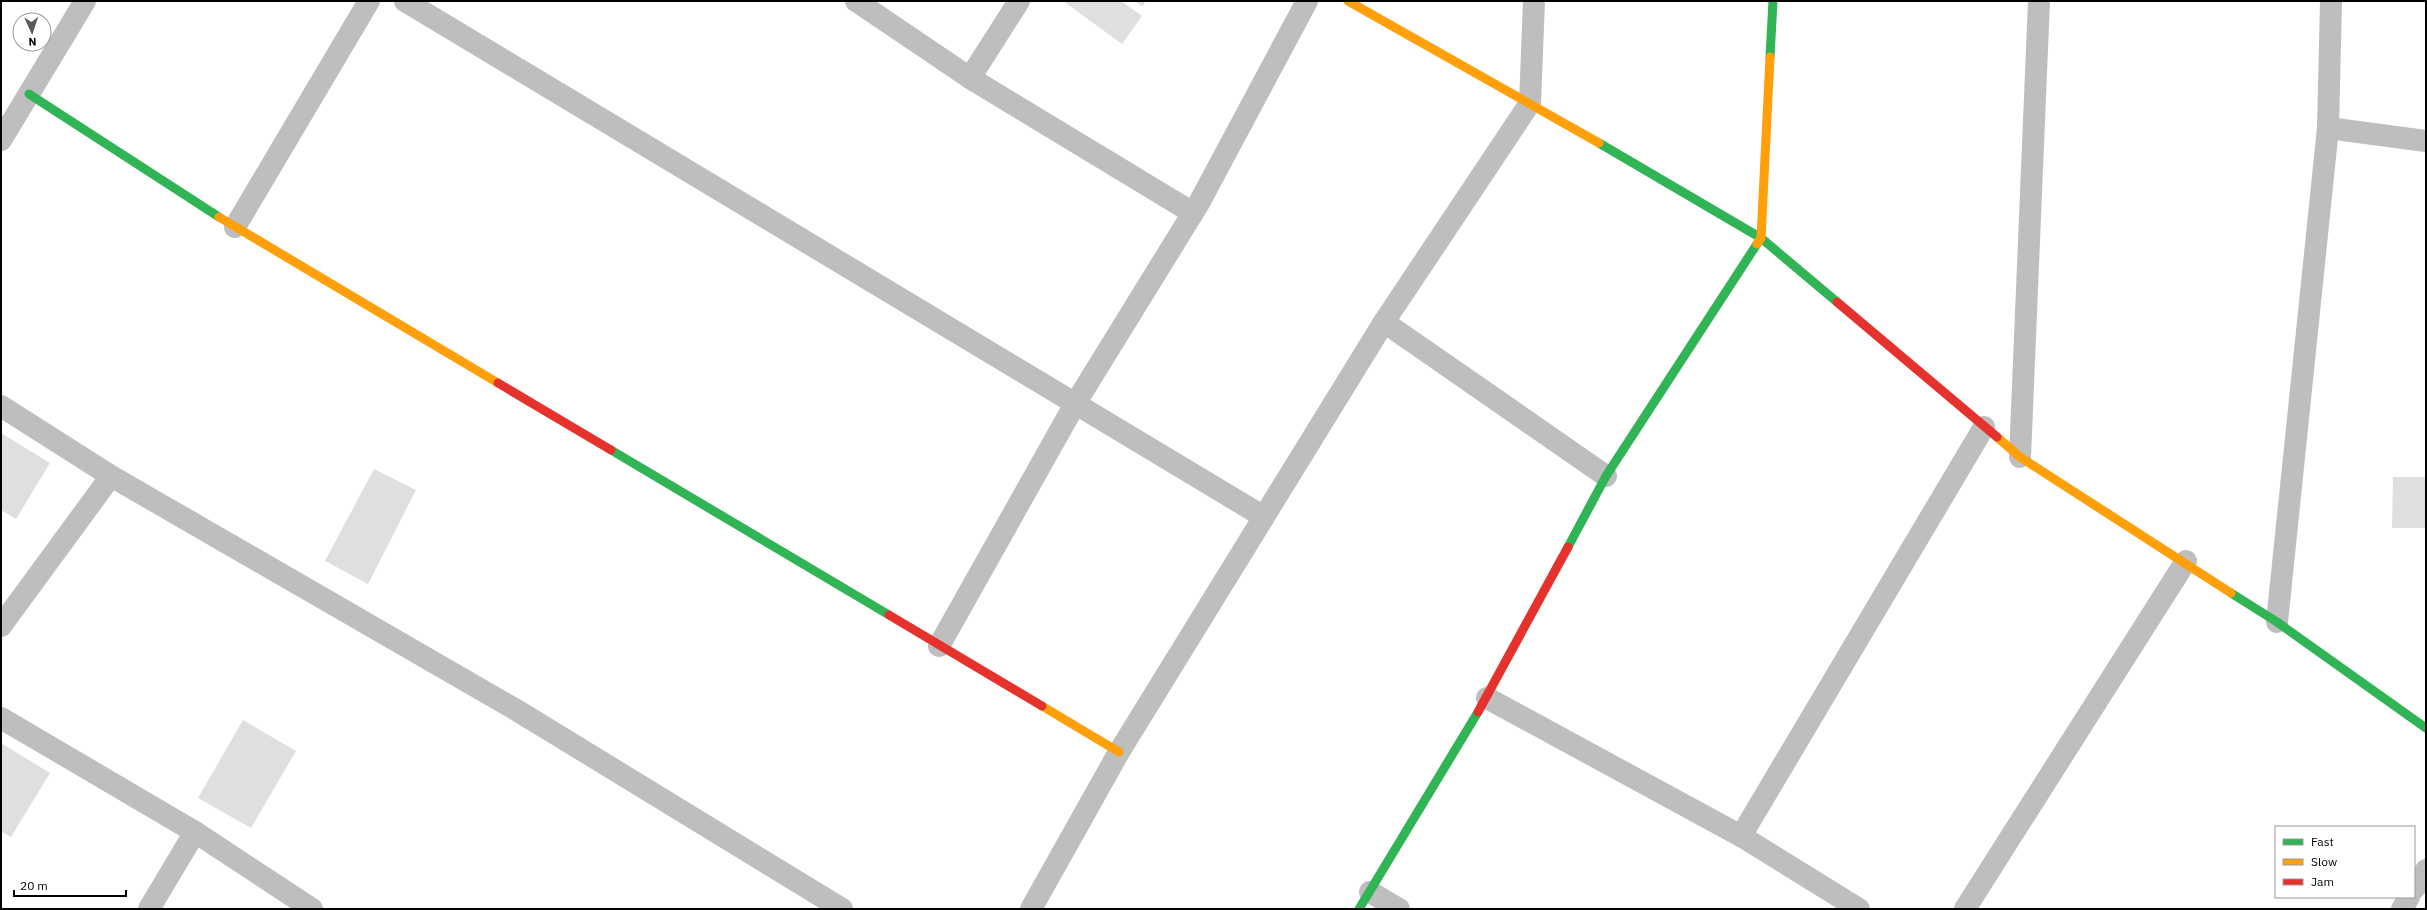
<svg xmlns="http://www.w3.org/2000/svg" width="2427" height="910" font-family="'IBM Plex Sans',sans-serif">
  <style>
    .building { fill: #dfdfdf }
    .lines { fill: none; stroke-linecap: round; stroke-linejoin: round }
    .street { stroke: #bebebe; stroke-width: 22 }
    .fast { stroke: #30b455; stroke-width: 9 }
    .slow { stroke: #ff9f0a; stroke-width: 9 }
    .jam { stroke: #e5322d; stroke-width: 9 }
  </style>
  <rect width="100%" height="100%" fill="#fff"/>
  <g class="building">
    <polygon points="1063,1 1121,1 1142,16 1122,44"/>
    <polygon points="1135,1 1146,1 1142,6"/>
    <polygon points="1,433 50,463 16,519 1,510"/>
    <polygon points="374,469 416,490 368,584 325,561"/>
    <polygon points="2393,477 2426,477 2426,528 2392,528"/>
    <polygon points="243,720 296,751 251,828 198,798"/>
    <polygon points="1,743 50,773 11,837 1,831"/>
  </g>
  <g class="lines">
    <g class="street">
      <polyline points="405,1 1264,517"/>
      <polyline points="856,1 970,78 1193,213"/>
      <polyline points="970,78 1019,1"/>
      <polyline points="2328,128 2426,141"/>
      <polyline points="1,140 85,1"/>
      <polyline points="235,227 369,1"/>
      <polyline points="1384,322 1606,476"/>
      <polyline points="1,406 111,476 518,711 842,909"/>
      <polyline points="2020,457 2039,1"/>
      <polyline points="2277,622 2328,128 2331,1"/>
      <polyline points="1,626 111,476"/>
      <polyline points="939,646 1075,404 1199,203 1307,1"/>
      <polyline points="1487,698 1741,836 1859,909"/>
      <polyline points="1,718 195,832 312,909"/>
      <polyline points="1741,836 1984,427"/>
      <polyline points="2414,889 2426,870"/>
      <polyline points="1370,892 1399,909"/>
      <polyline points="149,909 195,832"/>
      <polyline points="1031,909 1119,752 1384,322 1530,103 1534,1"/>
      <polyline points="1965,909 2186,561"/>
      <polyline points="2402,909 2409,897"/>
    </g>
    <g class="fast">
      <polyline points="1770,57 1773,1"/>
      <polyline points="29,94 219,217"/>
      <polyline points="1599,143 1761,238 1837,302"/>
      <polyline points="611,450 889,615"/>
      <polyline points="1568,547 1606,476 1757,244"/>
      <polyline points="2231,593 2277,622 2426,728"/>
      <polyline points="1359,909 1478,712"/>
    </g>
    <g class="slow">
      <polyline points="1348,1 1599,143"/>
      <polyline points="219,217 498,383"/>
      <polyline points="1757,244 1761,238 1770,57"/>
      <polyline points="1997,437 2020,457 2231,593"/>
      <polyline points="1042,706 1119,752"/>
    </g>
    <g class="jam">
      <polyline points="1837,302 1997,437"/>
      <polyline points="498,383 611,450"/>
      <polyline points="889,615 1042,706"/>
      <polyline points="1478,712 1568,547"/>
    </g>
  </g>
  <rect width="2427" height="910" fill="none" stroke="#000000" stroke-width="4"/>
  <rect x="2275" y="826" width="140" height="72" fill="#ffffff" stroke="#999999"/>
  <rect x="2283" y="839" width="20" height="6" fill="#30b455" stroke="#999999"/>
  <text x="2311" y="846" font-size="12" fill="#000000">Fast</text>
  <rect x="2283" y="859" width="20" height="6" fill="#ff9f0a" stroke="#999999"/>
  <text x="2311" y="866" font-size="12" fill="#000000">Slow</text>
  <rect x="2283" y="879" width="20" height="6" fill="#e5322d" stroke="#999999"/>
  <text x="2311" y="886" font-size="12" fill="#000000">Jam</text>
  <g transform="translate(32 32) rotate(177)"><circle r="19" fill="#ffffff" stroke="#999999"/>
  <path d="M0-3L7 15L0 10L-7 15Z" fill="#595959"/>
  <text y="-6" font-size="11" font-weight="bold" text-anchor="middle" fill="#000000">N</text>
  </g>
  <path d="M14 890v6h112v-6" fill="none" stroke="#000000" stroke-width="2"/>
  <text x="20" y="890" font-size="12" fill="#000000" stroke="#ffffff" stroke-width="3" paint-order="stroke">20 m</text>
</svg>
